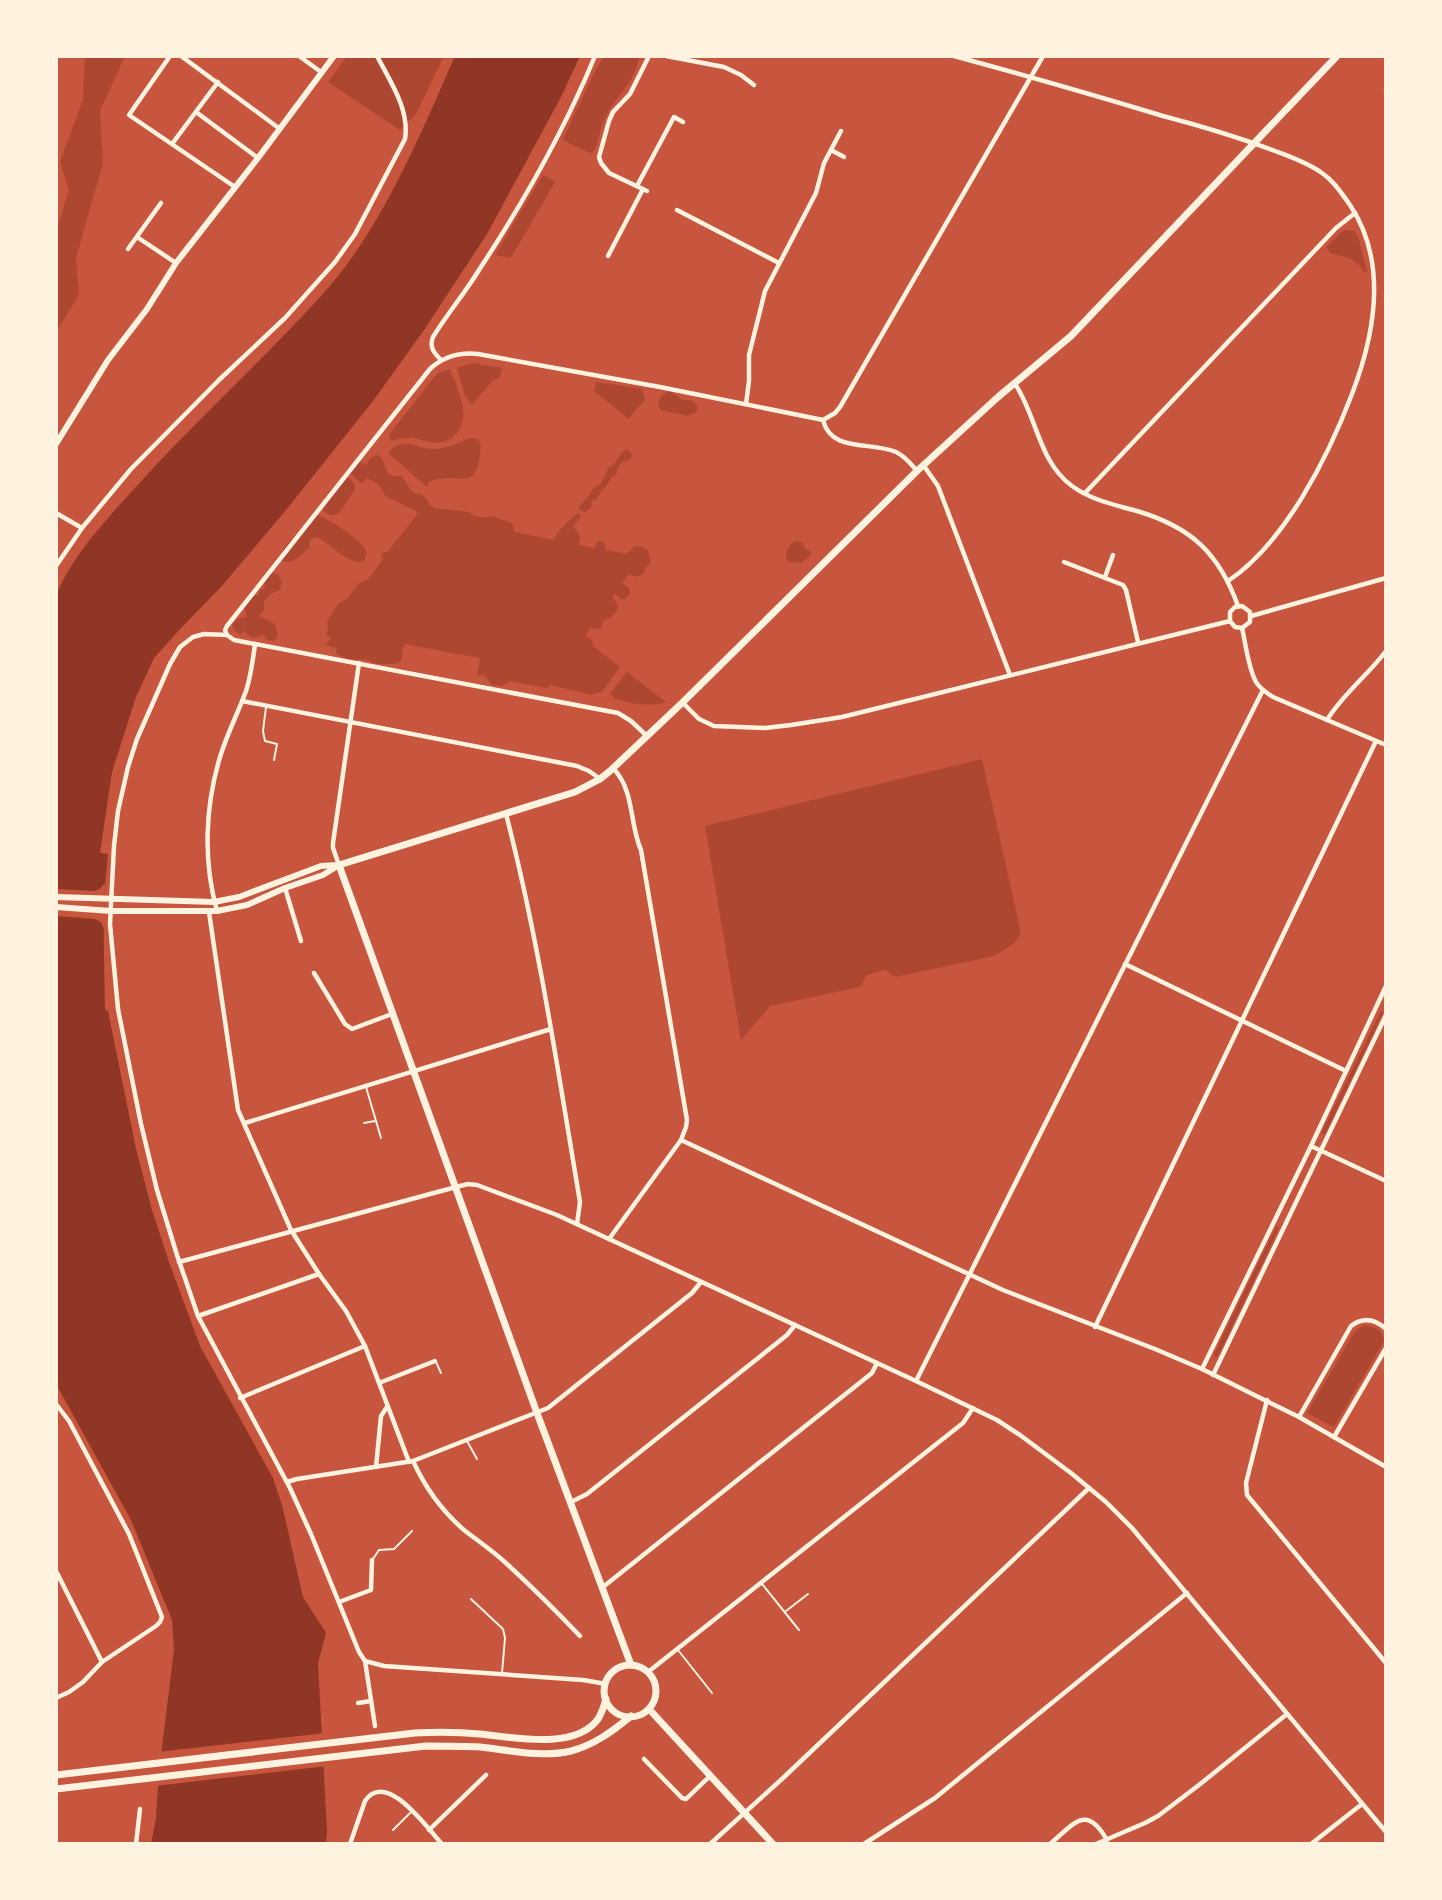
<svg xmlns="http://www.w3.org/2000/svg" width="1442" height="1900" font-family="Karla,sans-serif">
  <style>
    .green { fill: #ae4732 }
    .water { fill: #8f3625 }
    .pier { fill: #c8553d }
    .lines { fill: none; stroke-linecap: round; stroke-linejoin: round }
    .service { stroke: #fff3e0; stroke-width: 2 }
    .minor { stroke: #fff3e0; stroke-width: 4.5 }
    .secondary { stroke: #fff3e0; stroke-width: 6 }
    .primary { stroke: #fff3e0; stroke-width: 7 }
    .trunk { stroke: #fff3e0; stroke-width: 7 }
  </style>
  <rect width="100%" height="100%" fill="#c8553d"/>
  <g class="green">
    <polygon points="85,56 125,56 100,111 103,163 76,258 79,295 56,332 56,232 69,190 60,162 83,99"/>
    <polygon points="347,56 444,56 416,114 400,130 328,82"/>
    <path d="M 604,56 L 637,56 L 639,58 C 634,83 620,92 608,112 C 601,124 599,138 595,150 L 590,153 L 567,142 L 563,139 L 596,69 Z"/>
    <polygon points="543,175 555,182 511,258 495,255"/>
    <path d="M 1344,230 L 1354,231 L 1358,236 L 1367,272 L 1364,272 C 1357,259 1346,256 1331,254 L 1326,247 Z"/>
    <polygon points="473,363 502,368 500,377 492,381 472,405 465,396 457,368"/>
    <path d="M 450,369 C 457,388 474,420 454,436 C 449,441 441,443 434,443 C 426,442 419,439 412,437 L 409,439 L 401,438 L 391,441 L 389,435 L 434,377 L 439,373 Z"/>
    <polygon points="596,382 642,389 645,401 638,407 629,419 594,391"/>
    <path d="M 669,391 C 674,393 678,397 682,399 C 690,402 693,397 698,408 L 696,412 L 688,416 L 661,410 L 658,405 L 661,396 Z"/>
    <path d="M 471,438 L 477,439 L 481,444 C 477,499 462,468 428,482 L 427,487 L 388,453 C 404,434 415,449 434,449 C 447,449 459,442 471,438 Z"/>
    <path d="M 626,449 L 630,451 L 632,455 L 630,460 C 628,461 625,461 623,462 C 617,465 618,473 614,477 L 611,477 C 608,487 600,490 597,499 L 592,501 L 591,508 L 585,512 L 581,511 L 579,507 L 591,493 L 593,488 L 600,484 L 605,477 L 608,468 C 617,465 618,454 626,449 Z"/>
    <path d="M 378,455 C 390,465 381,478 402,476 C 409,485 409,494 422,494 L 429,502 L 428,504 L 435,508 L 469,512 C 474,517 486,518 493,516 C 499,520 508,520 513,524 L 514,532 L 554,540 C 556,533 572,516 579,513 L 581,517 L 573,526 L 580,536 L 579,545 L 594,548 L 598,541 L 602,541 L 606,546 L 605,550 L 627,554 L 635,546 L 642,547 L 648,550 L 651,563 L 645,568 L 644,573 C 639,577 635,578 629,574 L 622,583 L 629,588 L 630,593 L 625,599 L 621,599 L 615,594 L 612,597 L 618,605 L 617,611 L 610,618 L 603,621 L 601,629 L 595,629 L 591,627 L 585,636 L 592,640 L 593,646 L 620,667 L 601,693 L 597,692 L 592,695 L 550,685 L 547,688 L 510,681 L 503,686 L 492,685 L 485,676 L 477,675 L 480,658 L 404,644 L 401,661 L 395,664 L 378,664 L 366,660 L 348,659 L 336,654 L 337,648 L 325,645 L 331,639 L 326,634 L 328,629 L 327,621 L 339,603 L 347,599 L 358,584 L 368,579 L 383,559 L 381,554 L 388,551 L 417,515 L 416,511 L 385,496 C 381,484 377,483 367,478 L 362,484 L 350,473 L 359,461 L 366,466 L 370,458 Z"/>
    <path d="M 347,477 C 363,486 351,494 345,504 C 342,509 340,514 334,515 C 330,516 326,514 324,511 C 316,499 339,484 347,477 Z"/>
    <path d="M 315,514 C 329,518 361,540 367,552 L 364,561 C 350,567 331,543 316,537 L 309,540 L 310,548 C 299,554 297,564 282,561 L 279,558 C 284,547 290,537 303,535 L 303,530 L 312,523 L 311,520 Z"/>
    <polygon points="794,541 800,541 804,544 804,548 812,552 810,556 801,563 789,562 786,559 787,550"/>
    <path d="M 270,573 L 278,574 L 282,582 L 280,590 L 272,593 L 264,601 L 264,610 L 259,616 L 275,624 L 278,635 L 276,639 L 274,641 L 266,639 L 264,634 C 257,639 249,639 245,631 L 240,634 L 237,633 L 232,627 L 233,623 L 240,618 L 247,617 L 244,606 L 252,596 L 258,595 L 260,590 L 265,588 L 264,581 Z"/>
    <path d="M 627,672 L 666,702 C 649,708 632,703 615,699 L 612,695 L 609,695 Z"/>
    <polygon points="982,759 1021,933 1014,943 994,956 896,977 885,970 867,975 860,987 770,1006 741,1040 705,826"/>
    <polygon points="1381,1011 1383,1013 1325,1134 1323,1135 1322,1132"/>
    <polygon points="1277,1225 1279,1228 1218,1356 1215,1357 1214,1354"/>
    <path d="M 1364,1325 C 1374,1326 1383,1330 1384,1341 L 1334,1427 L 1307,1413 L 1355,1331 Z"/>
  </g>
  <path class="water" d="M 455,56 L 580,56 L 561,97 L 487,234 L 424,330 L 373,401 L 286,510 L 221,587 L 182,627 L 154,658 L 136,697 L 112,772 L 100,853 L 108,854 C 102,906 104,958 105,1010 L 108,1011 L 136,1149 L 152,1210 L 169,1262 L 200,1346 L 273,1478 L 282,1505 L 303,1597 L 326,1633 L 318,1663 L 327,1831 L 326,1844 L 151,1844 L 156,1818 L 159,1771 L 174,1650 L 172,1620 L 131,1520 L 56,1384 L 56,595 C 73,555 104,522 134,489 C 194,422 261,362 322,295 C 381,230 420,136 455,56 Z"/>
  <g class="pier">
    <polygon points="105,883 104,929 101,922 95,919 56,916 56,889 94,891 100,889"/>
    <polygon points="325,1733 327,1766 155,1786 158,1752"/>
  </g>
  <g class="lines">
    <g class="service">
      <polyline points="266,707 263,731 265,741 277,744 274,760"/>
      <polyline points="366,1087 381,1138"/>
      <polyline points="364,1123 375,1121"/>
      <polyline points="436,1362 441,1373"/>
      <polyline points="467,1441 477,1459"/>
      <polyline points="373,1559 379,1550 394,1549 412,1531"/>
      <polyline points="762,1584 799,1630"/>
      <polyline points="471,1599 503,1629 505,1638 502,1673"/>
      <polyline points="786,1611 808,1594"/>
      <polyline points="678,1650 712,1693"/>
      <polyline points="393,1830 411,1812"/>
    </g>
    <g class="minor">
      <polyline points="170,56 129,115 235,187"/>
      <polyline points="181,56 280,129"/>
      <polyline points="299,56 321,72"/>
      <polyline points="666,56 724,67 741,75 754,85"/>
      <path d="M 954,56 C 1024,75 1094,95 1163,116 C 1201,126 1238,137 1275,151 C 1291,157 1308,163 1322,173 C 1334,181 1342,194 1350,205 C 1388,262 1375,334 1352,394 C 1328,457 1285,543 1228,581"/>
      <polyline points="1386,90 1386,91"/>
      <polyline points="196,112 258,158"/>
      <polyline points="172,144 218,82"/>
      <polyline points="831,150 844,157"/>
      <polyline points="637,186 674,117 683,122"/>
      <polyline points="647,191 609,173 601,163 599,157 609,121 613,112 630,94 649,56"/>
      <polyline points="677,210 779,263"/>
      <polyline points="137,237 176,263"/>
      <polyline points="128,249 161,203"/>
      <polyline points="608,256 643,189"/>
      <path d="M 441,360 C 434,353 429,347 433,337 C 447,314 465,293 479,270 C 523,203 564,131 595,56"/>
      <path d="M 1015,384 C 1037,416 1038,461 1072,486 C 1091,500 1115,505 1137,511 C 1191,527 1219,553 1238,606"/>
      <polyline points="746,404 749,381 749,355 765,291 816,193 824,163 841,131"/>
      <polyline points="823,420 835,413 840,407 1043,56"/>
      <polyline points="924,466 938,486 1010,675"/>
      <polyline points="1085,493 1336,228 1355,213"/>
      <polyline points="56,513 82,528"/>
      <polyline points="1064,562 1123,585 1126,590 1138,642"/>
      <path d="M 56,566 L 82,528 L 131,469 L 219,380 L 285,318 L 335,262 L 355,234 L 405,139 C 410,110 390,81 377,56"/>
      <polyline points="1105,577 1113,555"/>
      <polyline points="1251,616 1386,578"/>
      <path d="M 1242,628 C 1246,645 1248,667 1256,682 C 1260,689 1267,693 1273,697 L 1386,745"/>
      <path d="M 227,635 L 225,630 L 227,626 L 430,369 C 444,356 459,352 478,354 L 660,387 L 823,420 C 831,453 871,441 896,452 C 905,456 911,464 917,471"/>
      <polyline points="242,701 577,766 589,771 599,778"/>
      <polyline points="683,703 699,719 714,726 765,728 791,725 842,717 1230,621 1235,627 1242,628 1250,622 1250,612 1242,606 1235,607 1230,612 1230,621"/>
      <path d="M 1327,720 C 1343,694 1368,675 1386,651"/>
      <path d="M 506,814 C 539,941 558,1072 580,1202 L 577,1224"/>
      <polyline points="339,865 333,848 333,843 359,663"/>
      <polyline points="285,888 301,941"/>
      <path d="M 217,911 C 203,861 205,807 220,757 C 227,734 238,713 246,691 C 251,676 253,659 255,644"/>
      <polyline points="209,912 238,1110 291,1230 319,1274 346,1311 365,1346 409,1462"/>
      <polyline points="1125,964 1346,1071"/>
      <polyline points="314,973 345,1024 352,1029 392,1014"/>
      <polyline points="245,1123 551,1029"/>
      <polyline points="681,1140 1003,1290 1155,1349 1202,1369 1299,1417 1386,1467"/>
      <polyline points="1311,1146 1386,1181"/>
      <path d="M 609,1239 L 681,1140 L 686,1127 L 687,1120 L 641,850 C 629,823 635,791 613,768"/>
      <polyline points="179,1262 456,1187 468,1184 477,1185 557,1215 916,1381 997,1420 1020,1435 1071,1473 1106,1502 1132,1528 1386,1832"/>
      <polyline points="198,1316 319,1274"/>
      <polyline points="1095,1327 1376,741"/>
      <polyline points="1202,1369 1311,1146 1386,986"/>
      <polyline points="1213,1375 1386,1015"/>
      <polyline points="916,1381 1263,690"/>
      <polyline points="379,1383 435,1361"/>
      <polyline points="240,1398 365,1346"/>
      <polyline points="1267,1400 1246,1483 1247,1495 1386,1663"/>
      <polyline points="56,1404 69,1421 129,1534 162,1617 160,1622 156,1626 102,1662 83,1682 69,1692 56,1698"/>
      <path d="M 1299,1417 L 1351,1326 C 1363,1317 1375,1319 1386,1329"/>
      <polyline points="1334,1437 1386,1348"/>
      <path d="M 413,1461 C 425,1487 442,1511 464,1530 C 478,1541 493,1551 507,1564 C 532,1587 556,1611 580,1636"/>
      <polyline points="376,1467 381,1416 387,1407"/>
      <polyline points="287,1482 297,1479 413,1461 548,1408 692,1293 701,1282"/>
      <polyline points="571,1502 587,1494 787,1335 795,1325"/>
      <polyline points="56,1571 102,1662"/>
      <polyline points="603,1587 872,1373 877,1363"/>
      <polyline points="339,1602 371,1590 372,1560"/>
      <polyline points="365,1661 384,1666 583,1680 606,1684"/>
      <polyline points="648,1672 963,1423 973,1408"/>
      <polyline points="358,1703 371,1701"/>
      <polyline points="375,1726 365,1661 359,1652 311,1534 290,1488 198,1316 177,1255 157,1190 141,1124 118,1009 110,924 114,846 118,811 128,767 137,739 170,664 180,647 193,637 204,634 227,635 234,640 618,713 631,721 647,736"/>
      <polyline points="644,1759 682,1798 686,1799 710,1776"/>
      <polyline points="429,1830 486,1775"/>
      <polyline points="136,1844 140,1809"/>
      <path d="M 350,1844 L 365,1801 C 386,1769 427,1828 442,1844"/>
      <polyline points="710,1844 783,1778 1089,1488"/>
      <polyline points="864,1844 935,1798 1187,1593"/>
      <path d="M 1050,1844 C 1074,1824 1086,1803 1107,1840"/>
      <polyline points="1096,1844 1145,1823 1158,1816 1199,1785 1287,1714"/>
      <polyline points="1311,1844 1362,1804"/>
    </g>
    <g class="secondary">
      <polyline points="56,444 108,360 147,309 176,263 258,158 334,56"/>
      <polyline points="56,897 214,902 239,897 321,866 337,865"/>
      <polyline points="56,907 111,911 217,911 247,905 285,888 323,875 339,865"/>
    </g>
    <polyline class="primary" points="649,1709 773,1844"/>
    <g class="trunk">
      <polyline points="631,1665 537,1413 339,865 575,792 600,779 610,771 682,703 917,471 998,397 1071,336 1337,56"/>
      <circle cx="630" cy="1691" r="26"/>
      <path d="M 56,1775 L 415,1733 C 437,1732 458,1732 480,1734 C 512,1737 575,1751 598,1719 C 602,1713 604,1706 606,1699"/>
      <path d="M 56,1789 L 426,1746 C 444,1746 462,1746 480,1747 C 509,1750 541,1758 571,1751 C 594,1745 613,1731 631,1716"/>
    </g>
  </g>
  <rect width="1442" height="1900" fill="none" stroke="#fff3e0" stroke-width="116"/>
</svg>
